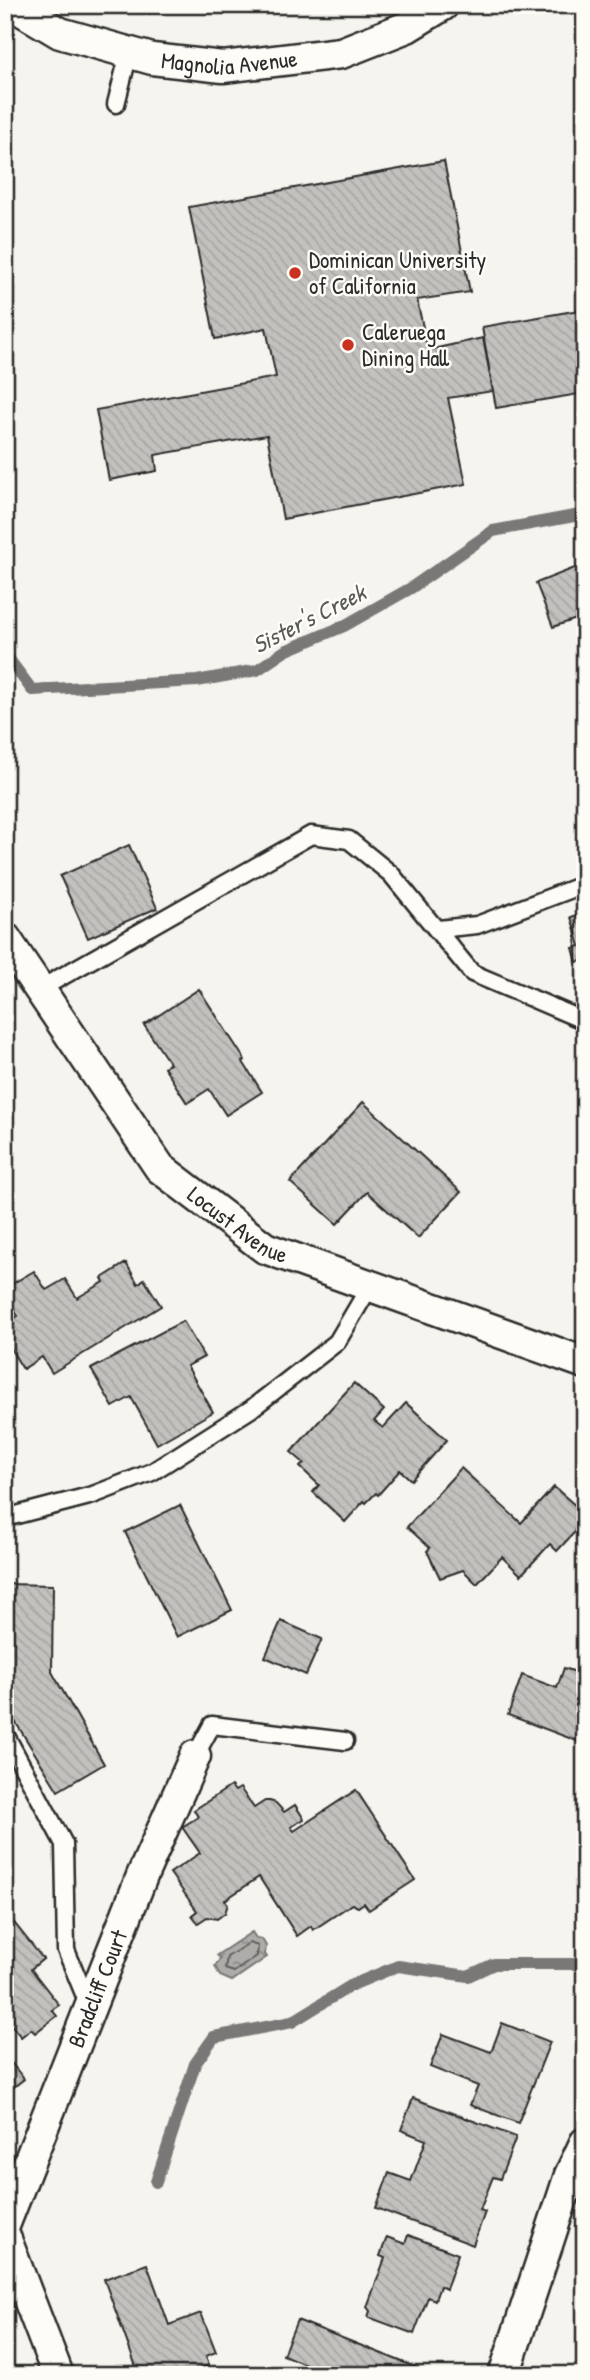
<svg xmlns="http://www.w3.org/2000/svg" width="590" height="2380" font-family="'Patrick Hand',sans-serif">
  <style>
    .water { fill: url(#water-ripples); stroke: #797877; stroke-width: 2 }
    .lines { fill: none; stroke-linecap: round; stroke-linejoin: round }
    .shore { stroke: #5f5f5d; stroke-width: 2 }
    .stream { stroke: #797877; stroke-width: 12 }
    .building { fill: url(#building-back-hatch); stroke: #2b2b2b; stroke-width: 2 }
    .service-casing { stroke: #2b2b2b; stroke-width: 21 }
    .minor-casing { stroke: #2b2b2b; stroke-width: 35 }
    .service { stroke: #fdfcf7; stroke-width: 16 }
    .minor { stroke: #fdfcf7; stroke-width: 30 }
    .poi-dot { fill: #c8321e; stroke: #fdfcf7; stroke-width: 2.5 }
    .labels { text-anchor: middle; stroke-width: 5; stroke-linejoin: round; paint-order: stroke }
    .street-label { font-size: 23px; fill: #2b2b2b; stroke: #fdfcf7 }
    .poi-label { font-size: 23px; fill: #2b2b2b; stroke: #fdfcf7; text-anchor: start }
    .water-label { font-size: 24px; font-style: italic; fill: #585857; stroke: #fdfcf7 }
  </style>
  <defs>
    <pattern id="water-ripples" width="26" height="14" patternUnits="userSpaceOnUse" patternTransform="scale(1.75)"><rect width="26" height="14" fill="#adaca9"/><path d="M2 4q2-2 4 0t4 0M15 11q2-2 4 0t4 0" fill="none" stroke="#8d8c8a"/></pattern>
    <pattern id="building-back-hatch" width="6" height="6" patternUnits="userSpaceOnUse" patternTransform="scale(1.75)"><rect width="6" height="6" fill="#c2c1be"/><path d="M-1 5l2 2M0 0l6 6M5-1l2 2" fill="none" stroke="#a7a6a3"/></pattern>
  </defs>
  <rect width="100%" height="100%" fill="#f5f4ef"/>
  <filter id="ink" filterUnits="userSpaceOnUse"><feTurbulence type="fractalNoise" baseFrequency=".0143" numOctaves="2"/><feDisplacementMap in="SourceGraphic" scale="14" xChannelSelector="R" yChannelSelector="G"/><feConvolveMatrix kernelMatrix="1 2 1 2 8 2 1 2 1" color-interpolation-filters="sRGB"/></filter>
  <g filter="url(#ink)">
    <polygon class="water" points="252,1932 256,1938 262,1939 266,1946 265,1954 267,1957 232,1981 220,1976 215,1966 220,1959 217,1955"/>
    <g class="lines">
      <polygon class="shore" points="249,1943 258,1946 257,1956 234,1972 225,1969 227,1957"/>
      <g class="stream">
        <polyline points="5,654 32,690 197,681 257,670 285,651 344,626 411,588 493,531 585,514"/>
        <polyline points="156,2182 195,2064 214,2037 292,2022 352,1985 398,1966 468,1976 494,1964 585,1964"/>
      </g>
    </g>
    <g class="building">
      <polygon points="444,161 470,292 417,300 428,350 483,338 493,391 448,398 466,484 283,519 267,435 155,455 157,471 109,480 96,410 276,377 266,328 215,339 189,207"/>
      <polygon points="585,309 585,393 496,408 482,327"/>
      <polygon points="585,564 585,616 553,627 536,583"/>
      <polygon points="129,845 157,908 88,938 60,876"/>
      <polygon points="585,912 585,960 577,962 573,948 580,946 571,917"/>
      <polygon points="199,989 245,1060 243,1062 262,1092 226,1115 209,1089 187,1103 164,1067 170,1064 144,1025"/>
      <polygon points="363,1102 461,1192 418,1238 367,1192 337,1224 290,1182"/>
      <polygon points="126,1263 138,1284 144,1279 161,1306 52,1373 42,1357 23,1369 5,1340 5,1324 18,1316 5,1296 5,1288 34,1271 46,1290 65,1279 77,1298 104,1282 102,1278"/>
      <polygon points="183,1321 204,1357 187,1366 213,1412 157,1444 131,1397 113,1407 91,1369"/>
      <polygon points="354,1383 384,1410 374,1421 383,1428 406,1403 447,1440 411,1480 400,1470 378,1495 376,1493 366,1503 364,1501 345,1522 313,1492 319,1485 300,1467 304,1463 291,1452"/>
      <polygon points="461,1468 521,1523 554,1487 585,1514 585,1521 557,1551 550,1544 521,1575 502,1557 477,1584 463,1570 440,1578 427,1551 430,1548 407,1527"/>
      <polygon points="180,1505 232,1610 177,1637 125,1532"/>
      <polygon points="5,1584 53,1585 52,1672 104,1764 58,1791 5,1705"/>
      <polygon points="281,1621 322,1639 306,1675 265,1657"/>
      <polygon points="564,1668 585,1675 585,1744 508,1715 522,1675 557,1688"/>
      <polygon points="231,1786 235,1791 240,1788 254,1808 265,1801 270,1801 276,1803 284,1812 295,1805 304,1819 291,1827 294,1831 356,1790 415,1880 369,1910 364,1903 358,1907 352,1904 313,1930 311,1926 297,1936 259,1877 225,1900 228,1904 225,1913 217,1919 207,1917 198,1923 192,1915 197,1911 170,1873 200,1853 182,1827 198,1817 194,1810"/>
      <polygon points="12,1920 43,1959 31,1969 59,2005 52,2010 57,2016 35,2033 31,2029 21,2037 5,2017 5,1926"/>
      <polygon points="502,2023 550,2042 518,2123 470,2105 478,2086 430,2067 443,2034 491,2052"/>
      <polygon points="5,2055 24,2079 5,2094"/>
      <polygon points="413,2098 516,2137 500,2179 493,2177 480,2210 485,2212 473,2245 376,2208 389,2173 411,2181 426,2140 401,2130"/>
      <polygon points="408,2235 458,2254 446,2289 440,2286 435,2300 428,2297 414,2334 368,2317 370,2311 367,2307 385,2258 380,2256 387,2237 405,2244"/>
      <polygon points="147,2264 169,2325 201,2313 216,2352 206,2356 209,2365 183,2375 139,2375 104,2279"/>
      <polygon points="297,2320 430,2373 332,2375 283,2355"/>
    </g>
    <g class="lines">
      <g class="service-casing">
        <g id="service">
          <polyline points="116,104 129,53"/>
          <polyline points="438,929 477,925 585,884"/>
          <polyline points="40,989 311,835 349,840 391,874 472,973 585,1021"/>
          <polyline points="5,1518 93,1495 152,1472 251,1409 337,1342 370,1286"/>
          <polyline points="5,1734 64,1844 66,1950 89,2006"/>
          <polyline points="195,1756 212,1725 345,1741"/>
        </g>
      </g>
      <g class="minor-casing">
        <g id="minor">
          <path id="s1" d="M 13,5 L 60,33 L 152,59 L 223,67 L 341,53 L 407,27 L 443,5"/>
          <path id="s2" d="M 5,938 L 160,1168 L 265,1248 L 585,1363"/>
          <path id="s3" d="M 5,2223 L 142,1876 L 195,1756"/>
          <polyline points="5,2237 58,2375"/>
          <polyline points="504,2375 570,2175 585,2143"/>
        </g>
      </g>
      <use href="#service" class="service"/>
      <use href="#minor" class="minor"/>
    </g>
  </g>
  <g class="poi-dot">
    <circle cx="295" cy="273" r="7"/>
    <circle cx="348" cy="345" r="7"/>
  </g>
  <g class="labels">
    <g class="street-label">
      <text dy="8" stroke="none"><textPath href="#s1" startOffset="228">Magnolia Avenue</textPath></text>
      <text dy="8" stroke="none"><textPath href="#s2" startOffset="374">Locust Avenue</textPath></text>
      <text dy="8" stroke="none"><textPath href="#s3" startOffset="252">Bradcliff Court</textPath></text>
    </g>
    <g class="poi-label">
      <text x="309" y="268">Dominican University<tspan x="309" dy="26">of California</tspan></text>
      <text x="362" y="340">Caleruega<tspan x="362" dy="26">Dining Hall</tspan></text>
    </g>
    <g class="water-label">
      <text transform="translate(309 619) rotate(-27)" y="8">Sister's Creek</text>
    </g>
  </g>
  <rect width="590" height="2380" fill="none" stroke="#fdfcf7" stroke-width="28"/>
  <rect x="14" y="14" width="562" height="2352" fill="none" stroke="#2b2b2b" stroke-width="2.5" filter="url(#ink)"/>
</svg>
